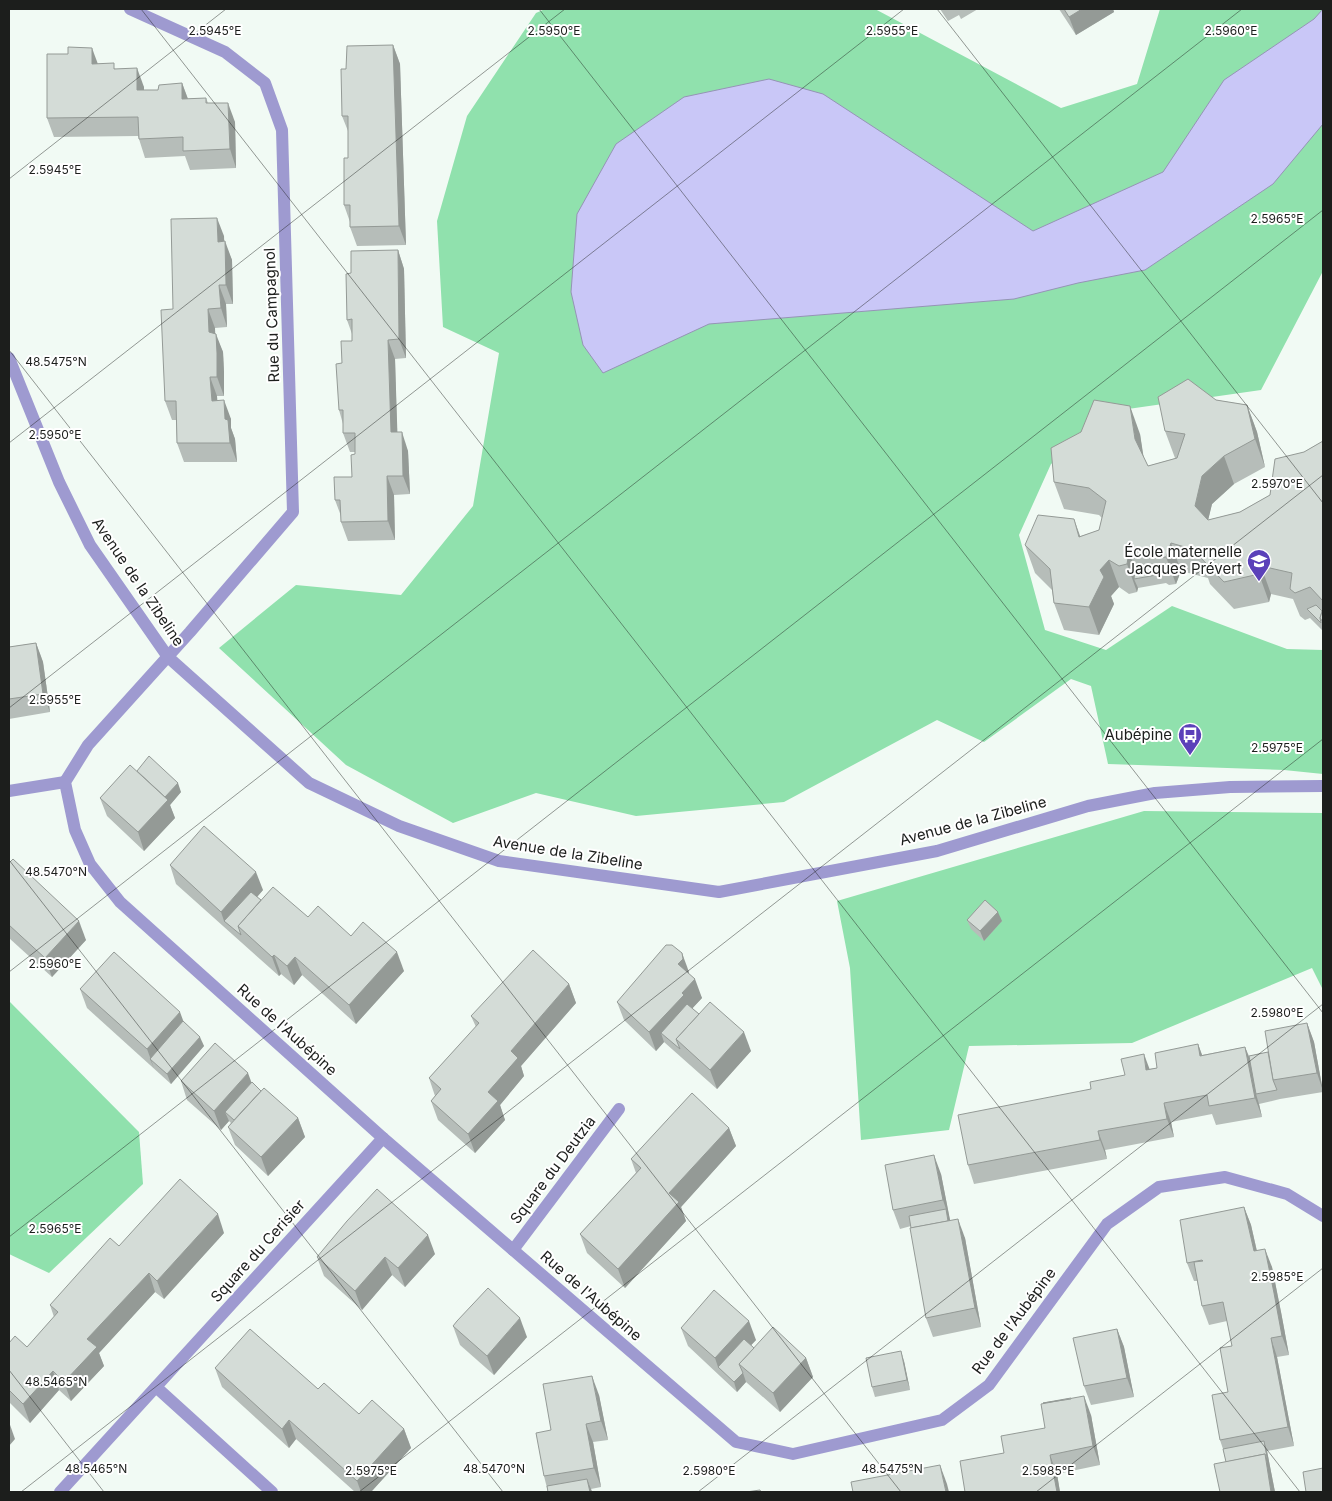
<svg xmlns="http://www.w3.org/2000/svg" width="1332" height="1501" font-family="Inter,sans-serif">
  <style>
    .green { fill: #90e1ad }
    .water { fill: #c9c7f7; stroke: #9594b5 }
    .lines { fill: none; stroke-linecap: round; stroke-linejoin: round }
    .street { stroke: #9e9ad0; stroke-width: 12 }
    .wall { fill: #b6bdb9 }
    .shaded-wall { fill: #949a96 }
    .building { fill: #d4dcd7; stroke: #949a96 }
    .ticks { fill: none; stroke: #1c1e1c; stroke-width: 1; stroke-opacity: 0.45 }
    .labels { text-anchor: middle; stroke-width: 4; stroke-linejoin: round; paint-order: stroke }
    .street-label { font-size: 15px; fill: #1c1e1c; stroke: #fff }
    .poi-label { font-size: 15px; fill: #1c1e1c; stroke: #fff; text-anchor: end }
    .ticks-label { font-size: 12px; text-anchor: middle; fill: #1c1e1c; stroke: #fff; stroke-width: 4; stroke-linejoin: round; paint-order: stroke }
  </style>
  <rect width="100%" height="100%" fill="#f1faf4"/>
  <g class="green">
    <polygon points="545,9 875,9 1061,108 1137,84 1160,9 1323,9 1323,271 1261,390 1128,409 1051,464 1019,535 1045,630 1106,650 1172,606 1287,649 1323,650 1323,774 1284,770 1108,764 1091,686 1071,679 984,742 937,720 784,802 636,816 536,793 453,823 346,765 219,648 296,585 401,595 473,506 499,353 443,327 437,221 467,116 536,13"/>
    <polygon points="1144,811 1323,813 1323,990 1312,968 1132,1043 969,1046 949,1130 861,1140 850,968 837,901"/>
    <polygon points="9,1001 139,1132 143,1184 49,1273 9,1254"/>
  </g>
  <polygon class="water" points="1323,9 1323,124 1273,184 1145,270 1078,283 1014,299 709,324 603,373 583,345 571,292 577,214 616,144 684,97 769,79 823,94 1033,231 1163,172 1224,80 1314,19"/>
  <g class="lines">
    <g class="street">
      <polyline points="130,9 225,52 265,83 282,130 293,512 190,632 88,745 65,782 75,830 90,864 120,902 383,1138 736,1442 793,1454 942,1420 989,1385 1107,1224 1159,1187 1225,1177 1287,1194 1323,1216"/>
      <polyline points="9,358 59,482 90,545 168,657 309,783 399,826 499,861 719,892 937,851 1088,806 1155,793 1230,787 1323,786"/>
      <polyline points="9,791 65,782"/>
      <polyline points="513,1250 619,1109"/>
      <polyline points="156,1387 272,1492"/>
      <polyline points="60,1492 383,1138"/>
    </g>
  </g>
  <g class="wall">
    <polygon points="940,9 978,9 961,19 959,15 948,21"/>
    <polygon points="1059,9 1113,9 1114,12 1076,35"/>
    <polygon points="393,45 400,64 406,245 357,246 350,227 350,222 344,205 348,158 348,131 342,116 346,69"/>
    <polygon points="98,64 116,69 144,87 144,90 158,90 182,83 188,99 206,98 208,103 235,122 236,168 190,170 185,156 145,158 139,139 138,136 54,137 47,118"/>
    <polygon points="224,236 224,241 232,260 233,304 226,304 227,327 215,328 215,334 223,352 224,372 224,396 217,396 217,401 231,419 231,428 235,439 237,462 184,462 177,443 176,420 172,420 165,401"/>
    <polygon points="398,250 404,269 406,358 395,359 397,432 408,451 410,494 394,495 395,540 348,541 341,522 341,516 335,500 352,477 355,454 355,452 350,452 343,433 343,424 339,410 342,363 352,341 352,334 347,320 351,273"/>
    <polygon points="1216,400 1247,405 1257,432 1265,467 1234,484 1212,504 1208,520 1240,512 1270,495 1304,452 1323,441 1323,631 1310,618 1305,620 1300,616 1293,599 1271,594 1269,602 1234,609 1210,584 1208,578 1181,571 1176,584 1169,585 1166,583 1138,588 1137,592 1129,594 1119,587 1111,596 1114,604 1099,635 1064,630 1054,603 1052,590 1035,573 1025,545 1081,536 1099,530 1102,518 1099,515 1064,509 1054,482 1140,434 1143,456 1148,466 1176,458 1175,458 1165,431"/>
    <polygon points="36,643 43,662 50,712 9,719 9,647"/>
    <polygon points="137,771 181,792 170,805 175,818 144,851 107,816 100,798"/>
    <polygon points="9,863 86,940 52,977 9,938"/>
    <polygon points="170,865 263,890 257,897 261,900 308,917 351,936 404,971 356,1024 302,975 294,985 281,974 279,976 176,884"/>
    <polygon points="967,920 1002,921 984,941 971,929"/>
    <polygon points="689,972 689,974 702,998 692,1008 699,1014 751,1051 717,1089 664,1042 656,1051 624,1020 617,1002"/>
    <polygon points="569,984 576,1003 521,1066 524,1076 500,1105 505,1120 475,1153 438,1120 431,1101 435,1096 429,1078 476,1027 471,1016"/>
    <polygon points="80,989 183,1021 204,1046 171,1084 87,1008"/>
    <polygon points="1307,1023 1314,1042 1323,1092 1280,1099 1259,1104 1262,1117 1216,1125 1212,1114 1171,1122 1174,1137 1105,1150 1107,1159 974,1184 968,1165 1091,1089 1149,1069 1157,1068 1198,1044 1202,1055 1245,1047 1249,1056 1268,1052"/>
    <polygon points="181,1081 252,1082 261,1091 298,1118 305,1137 268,1176 235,1145 228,1127 231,1123 229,1121 221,1130 187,1100"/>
    <polygon points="729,1128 736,1146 681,1207 686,1221 625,1288 587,1253 580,1234 636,1173 631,1159"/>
    <polygon points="941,1174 950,1221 965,1238 981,1327 933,1337 926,1318 911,1226 900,1229 893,1210"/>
    <polygon points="1244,1207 1251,1225 1257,1251 1272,1267 1281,1312 1289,1355 1277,1357 1294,1446 1267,1451 1275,1492 1220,1492 1226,1462 1223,1449 1220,1440 1228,1392 1232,1346 1227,1321 1209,1325 1202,1306 1197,1281 1194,1281 1187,1263"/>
    <polygon points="224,1233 164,1299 155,1292 99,1353 104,1366 71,1401 59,1390 30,1423 9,1402 9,1343 27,1347 54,1317 50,1305 119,1246"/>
    <polygon points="435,1254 405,1287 392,1275 362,1310 324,1276 317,1257"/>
    <polygon points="453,1326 527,1337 494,1375 460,1345"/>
    <polygon points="681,1328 756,1340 751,1345 754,1348 806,1358 813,1377 780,1412 746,1382 737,1392 688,1346"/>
    <polygon points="1117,1329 1124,1347 1134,1397 1091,1405 1084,1386"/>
    <polygon points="904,1361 910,1390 875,1397 872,1387"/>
    <polygon points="215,1368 318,1389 359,1414 404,1429 411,1448 371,1492 355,1492 296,1439 289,1448 222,1387"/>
    <polygon points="599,1395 608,1440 593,1442 601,1487 591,1489 592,1492 548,1492 544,1476 551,1430"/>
    <polygon points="1091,1415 1100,1465 1057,1474 1060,1492 965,1492 1004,1453 1045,1428"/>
  </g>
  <g class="shaded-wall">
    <polygon points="1082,9 1113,9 1114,12 1076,35 1069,17"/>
    <polygon points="393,45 400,64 406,245 399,226"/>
    <polygon points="92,48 99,67 92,64"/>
    <polygon points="137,68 144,87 144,109 137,90"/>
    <polygon points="182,83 189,102 182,99"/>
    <polygon points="228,103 235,122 236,168 230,149"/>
    <polygon points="217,218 224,236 225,260 218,242"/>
    <polygon points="225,241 232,260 233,304 226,285"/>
    <polygon points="398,250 404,269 406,358 399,339"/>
    <polygon points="219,285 226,304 227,327 221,308"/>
    <polygon points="208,309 215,328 216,351 209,332"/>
    <polygon points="216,334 223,352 224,372 224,396 217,377"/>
    <polygon points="388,340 395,359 398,451 391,432"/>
    <polygon points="210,377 217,396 219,420 212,401"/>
    <polygon points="224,400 231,419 231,428 235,439 237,462 230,443 225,419"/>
    <polygon points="1247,405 1257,432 1265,467 1255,439"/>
    <polygon points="1130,406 1140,434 1145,466 1135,439"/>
    <polygon points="402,432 408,451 410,494 403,476"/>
    <polygon points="1224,456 1234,484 1212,504 1205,533 1195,506 1202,476"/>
    <polygon points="387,476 394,495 395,540 388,521"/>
    <polygon points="1074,519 1084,547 1079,537"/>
    <polygon points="1171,543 1181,571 1176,584 1166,557"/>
    <polygon points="1129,552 1138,578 1134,579 1138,588 1137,592 1127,564"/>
    <polygon points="1109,560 1119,587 1111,596 1114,604 1099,635 1089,607 1100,570"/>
    <polygon points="1261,566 1271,594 1269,602 1259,574"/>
    <polygon points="36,643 43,662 50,712 43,694"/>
    <polygon points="178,783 181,792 170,805 175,818 144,851 138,832 162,800"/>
    <polygon points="256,872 263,890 231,927 224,921 221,912"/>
    <polygon points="998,912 1002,921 984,941 980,931"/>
    <polygon points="79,921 86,940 52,977 45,958"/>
    <polygon points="397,952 404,971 356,1024 349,1005"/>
    <polygon points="682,953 689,972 689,978 678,964"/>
    <polygon points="274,955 281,974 279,976 272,957"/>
    <polygon points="295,957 302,975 294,985 287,966"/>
    <polygon points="695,979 702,998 690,1011 661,1033 664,1042 656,1051 649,1032 682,993"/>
    <polygon points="569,984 576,1003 521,1066 524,1076 500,1105 505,1120 475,1153 468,1134 488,1092 511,1051"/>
    <polygon points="180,1012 187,1031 150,1059 154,1068 147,1049"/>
    <polygon points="1307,1023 1314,1042 1323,1091 1317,1073"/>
    <polygon points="744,1032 751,1051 717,1089 710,1070"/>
    <polygon points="200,1037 204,1046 171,1084 167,1074"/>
    <polygon points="1198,1044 1205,1063 1200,1056"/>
    <polygon points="1245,1047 1252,1065 1256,1094 1259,1104 1262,1117 1255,1098"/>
    <polygon points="1144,1054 1151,1073 1146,1070"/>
    <polygon points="248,1073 255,1092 225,1112 229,1121 221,1130 214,1111"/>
    <polygon points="1164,1103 1171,1122 1174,1137 1167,1119"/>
    <polygon points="298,1118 305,1137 268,1176 261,1157"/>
    <polygon points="729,1128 736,1146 681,1207 686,1221 625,1288 618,1269 669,1193"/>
    <polygon points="1098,1131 1105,1150 1107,1159 1100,1140"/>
    <polygon points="934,1155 941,1174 954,1240 950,1231 946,1209 943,1200"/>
    <polygon points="1244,1207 1251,1225 1261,1270 1254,1251"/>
    <polygon points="218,1214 224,1233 164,1299 157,1281"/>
    <polygon points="958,1219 965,1238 981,1327 975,1308"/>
    <polygon points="428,1235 435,1254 405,1287 398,1268"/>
    <polygon points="1265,1249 1272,1267 1281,1312 1289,1355 1282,1336"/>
    <polygon points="385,1257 392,1275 362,1310 355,1291"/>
    <polygon points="149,1273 155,1292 99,1353 104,1366 71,1401 64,1382 87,1339"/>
    <polygon points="520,1318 527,1337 494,1375 487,1356"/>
    <polygon points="749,1321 756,1340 725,1373 718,1367 715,1358"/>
    <polygon points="1117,1329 1124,1347 1134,1397 1127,1378"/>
    <polygon points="1271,1338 1277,1357 1294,1446 1288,1427"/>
    <polygon points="901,1351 904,1361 910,1390 907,1380"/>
    <polygon points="806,1358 813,1377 780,1412 773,1393"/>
    <polygon points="53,1371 59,1390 30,1423 23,1404"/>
    <polygon points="743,1373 746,1382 737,1392 734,1382"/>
    <polygon points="592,1376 599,1395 608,1440 601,1421"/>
    <polygon points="1084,1396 1091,1415 1100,1465 1093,1446"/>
    <polygon points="289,1420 296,1439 289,1448 282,1429"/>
    <polygon points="9,1422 15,1439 9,1446"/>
    <polygon points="586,1424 593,1442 601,1487 594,1468"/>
    <polygon points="404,1429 411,1448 371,1492 361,1492 357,1481"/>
    <polygon points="1264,1441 1267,1451 1275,1492 1271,1492 1265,1454"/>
    <polygon points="1050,1455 1057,1474 1060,1492 1057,1492"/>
    <polygon points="940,1465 947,1484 949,1492 946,1492"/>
    <polygon points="587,1479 591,1489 592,1492 590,1492"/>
  </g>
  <g class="building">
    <polygon points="1064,9 1082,9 1069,17"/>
    <polygon points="393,45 399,226 350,227 350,205 344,205 344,158 348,158 348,116 342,116 341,69 346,69 347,46"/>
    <polygon points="68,47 92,48 92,64 114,63 114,69 137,68 137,90 158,90 159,85 182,83 182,99 206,98 206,103 228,103 230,149 183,151 183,137 139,139 138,117 47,118 47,54 68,54"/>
    <polygon points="217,218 218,242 225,241 226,285 219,285 221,308 208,309 209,332 216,334 217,353 217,377 210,377 212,401 224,400 225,419 228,420 230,443 177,443 176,401 165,401 161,310 173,309 171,219"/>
    <polygon points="398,250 399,339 388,340 391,432 402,432 403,476 387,476 388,521 341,522 340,500 335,500 334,477 352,477 351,455 355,454 355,433 343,433 343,410 339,410 336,364 342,363 341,341 352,341 352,319 347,320 346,274 351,273 351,251"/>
    <polygon points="1188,379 1216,400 1247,405 1255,439 1224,456 1202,476 1195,506 1208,520 1240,512 1270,495 1275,459 1304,452 1323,441 1323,601 1310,587 1295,593 1290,589 1292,573 1261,566 1259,574 1224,582 1200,557 1202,552 1171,543 1166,557 1159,558 1156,556 1151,548 1129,552 1127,564 1119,566 1109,560 1100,570 1104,577 1089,607 1054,603 1050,569 1025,545 1038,515 1074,519 1079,537 1099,530 1106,501 1089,488 1054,482 1051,448 1081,432 1094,400 1130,406 1135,439 1148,466 1177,458 1185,434 1165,431 1158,397"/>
    <polygon points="1157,566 1162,574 1134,579 1135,570"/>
    <polygon points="1316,605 1322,611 1320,618 1321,623 1307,609"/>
    <polygon points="1323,609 1323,622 1320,618"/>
    <polygon points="36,643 43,694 9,699 9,647"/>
    <polygon points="149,756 178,783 165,797 137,771"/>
    <polygon points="130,765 168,800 138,832 100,798"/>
    <polygon points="204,826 256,872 221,912 170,865"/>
    <polygon points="13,859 79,921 45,958 9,925 9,863"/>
    <polygon points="273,887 308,917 318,906 351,936 363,922 397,952 349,1005 295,957 287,966 274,955 272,957 238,926"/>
    <polygon points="251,892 261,900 238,926 241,935 224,921"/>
    <polygon points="985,900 998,912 980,931 967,920"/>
    <polygon points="666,945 672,945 682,953 683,959 678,964 695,979 682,993 684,995 649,1032 617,1002"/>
    <polygon points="533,950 569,984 511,1051 518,1058 488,1092 498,1101 468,1134 431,1101 441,1089 429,1078 479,1023 471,1016"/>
    <polygon points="114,952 180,1012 147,1049 80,989"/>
    <polygon points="710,1002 744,1032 710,1070 676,1039"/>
    <polygon points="687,1004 699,1014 676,1039 680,1049 661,1033"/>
    <polygon points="183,1021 200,1037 167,1074 150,1059"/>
    <polygon points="1307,1023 1317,1073 1273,1080 1265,1031"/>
    <polygon points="215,1043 248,1073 214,1111 181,1081"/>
    <polygon points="1198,1044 1200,1056 1245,1047 1255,1098 1209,1106 1207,1095 1164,1103 1167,1119 1098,1131 1100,1140 968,1165 958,1115 1091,1089 1090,1082 1125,1075 1121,1059 1144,1054 1146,1070 1157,1068 1155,1053"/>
    <polygon points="1268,1052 1273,1080 1277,1090 1256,1094 1249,1056"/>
    <polygon points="252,1082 261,1091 234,1120 225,1112"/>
    <polygon points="264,1088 298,1118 261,1157 228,1127"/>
    <polygon points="692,1093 729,1128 669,1193 679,1202 618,1269 580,1234 641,1168 631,1159"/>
    <polygon points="934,1155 943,1200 893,1210 885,1165"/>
    <polygon points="180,1179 218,1214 157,1281 149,1273 87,1339 97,1347 64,1382 53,1371 23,1404 9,1390 9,1343 15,1336 27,1347 58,1312 50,1305 110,1238 119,1246"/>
    <polygon points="377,1189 428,1235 398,1268 385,1257 355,1291 317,1257 347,1221"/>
    <polygon points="1244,1207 1254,1251 1265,1249 1274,1293 1282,1336 1271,1338 1288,1427 1220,1440 1212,1395 1228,1392 1220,1348 1232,1346 1223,1302 1202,1306 1194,1262 1203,1261 1202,1260 1187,1263 1180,1220"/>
    <polygon points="946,1209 948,1221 911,1228 909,1216"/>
    <polygon points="958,1219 975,1308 926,1318 910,1228"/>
    <polygon points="488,1288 520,1318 487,1356 453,1326 457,1321"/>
    <polygon points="714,1290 749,1321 715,1358 681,1328"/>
    <polygon points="773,1327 806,1358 773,1393 739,1364"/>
    <polygon points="250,1329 318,1389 324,1383 359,1414 372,1400 404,1429 357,1481 289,1420 282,1429 215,1368"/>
    <polygon points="1117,1329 1127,1378 1084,1386 1073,1338"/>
    <polygon points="744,1339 754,1348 739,1364 743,1373 734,1382 718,1367"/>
    <polygon points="901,1351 907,1380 872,1387 866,1358"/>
    <polygon points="592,1376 601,1421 586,1424 594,1468 544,1476 536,1433 551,1430 543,1384"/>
    <polygon points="1084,1396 1093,1446 1050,1455 1057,1492 965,1492 960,1461 1004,1453 1001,1436 1045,1428 1041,1404"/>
    <polygon points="1071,1398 1071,1399 1043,1403"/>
    <polygon points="1264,1441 1268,1463 1265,1454 1226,1462 1223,1449"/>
    <polygon points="1265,1454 1271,1492 1220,1492 1214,1464"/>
    <polygon points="940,1465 946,1492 853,1492 851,1482"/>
    <polygon points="1323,1468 1323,1492 1306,1492 1303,1472"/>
    <polygon points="587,1479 590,1492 548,1492 547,1486"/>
    <polygon points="760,1490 761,1492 746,1492"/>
  </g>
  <path class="ticks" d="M 141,9 L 1300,1492M 539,9 L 1323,1013M 937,9 L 1323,503M 9,179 L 226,9M 9,350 L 901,1492M 9,443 L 565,9M 9,708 L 904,9M 9,860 L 503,1492M 9,972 L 1242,9M 9,1237 L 1323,210M 9,1370 L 104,1492M 21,1492 L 1323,475M 359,1492 L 1323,739M 698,1492 L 1323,1004M 1036,1492 L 1323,1268"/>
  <defs>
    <g id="school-pin" transform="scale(1.25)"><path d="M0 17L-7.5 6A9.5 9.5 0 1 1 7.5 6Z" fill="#5b41b9" stroke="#fff"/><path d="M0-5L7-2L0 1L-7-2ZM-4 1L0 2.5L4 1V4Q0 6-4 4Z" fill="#fff"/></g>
    <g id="bus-pin" transform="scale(1.25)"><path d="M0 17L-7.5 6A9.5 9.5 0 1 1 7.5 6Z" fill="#5b41b9" stroke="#fff"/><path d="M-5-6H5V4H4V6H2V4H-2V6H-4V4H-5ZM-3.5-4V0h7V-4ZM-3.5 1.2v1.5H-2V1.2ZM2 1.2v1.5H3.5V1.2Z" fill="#fff"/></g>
  </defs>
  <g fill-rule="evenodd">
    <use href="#school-pin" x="1259" y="561"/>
    <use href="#bus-pin" x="1190" y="735"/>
  </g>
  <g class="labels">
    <g class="street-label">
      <text transform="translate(272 315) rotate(-92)" y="5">Rue du Campagnol</text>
      <text transform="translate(138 582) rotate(56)" y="5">Avenue de la Zibeline</text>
      <text transform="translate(973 821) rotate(-15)" y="5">Avenue de la Zibeline</text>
      <text transform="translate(568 853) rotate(9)" y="5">Avenue de la Zibeline</text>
      <text transform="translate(287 1030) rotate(42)" y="5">Rue de l'Aubépine</text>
      <text transform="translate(553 1170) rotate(-53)" y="5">Square du Deutzia</text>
      <text transform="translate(258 1251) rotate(-48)" y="5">Square du Cerisier</text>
      <text transform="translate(591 1296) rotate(41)" y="5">Rue de l'Aubépine</text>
      <text transform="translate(1014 1321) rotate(-53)" y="5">Rue de l'Aubépine</text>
    </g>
    <g class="poi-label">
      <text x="1242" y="557">École maternelle<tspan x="1242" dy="17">Jacques Prévert</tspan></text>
      <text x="1172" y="740">Aubépine</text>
    </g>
  </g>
  <g class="ticks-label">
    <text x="215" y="35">2.5945°E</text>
    <text x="554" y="35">2.5950°E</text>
    <text x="892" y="35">2.5955°E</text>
    <text x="1231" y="35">2.5960°E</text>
    <text x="55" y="174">2.5945°E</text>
    <text x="1277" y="223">2.5965°E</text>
    <text x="56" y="366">48.5475°N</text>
    <text x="55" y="439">2.5950°E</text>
    <text x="1277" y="488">2.5970°E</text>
    <text x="55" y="704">2.5955°E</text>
    <text x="1277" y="752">2.5975°E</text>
    <text x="56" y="876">48.5470°N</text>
    <text x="55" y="968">2.5960°E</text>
    <text x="1277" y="1017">2.5980°E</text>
    <text x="55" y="1233">2.5965°E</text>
    <text x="1277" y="1281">2.5985°E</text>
    <text x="56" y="1386">48.5465°N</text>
    <text x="96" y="1473">48.5465°N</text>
    <text x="494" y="1473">48.5470°N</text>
    <text x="892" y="1473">48.5475°N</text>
    <text x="371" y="1475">2.5975°E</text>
    <text x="709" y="1475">2.5980°E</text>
    <text x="1048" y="1475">2.5985°E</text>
  </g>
  <rect width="1332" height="1501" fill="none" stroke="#1c1e1c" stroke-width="20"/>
</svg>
